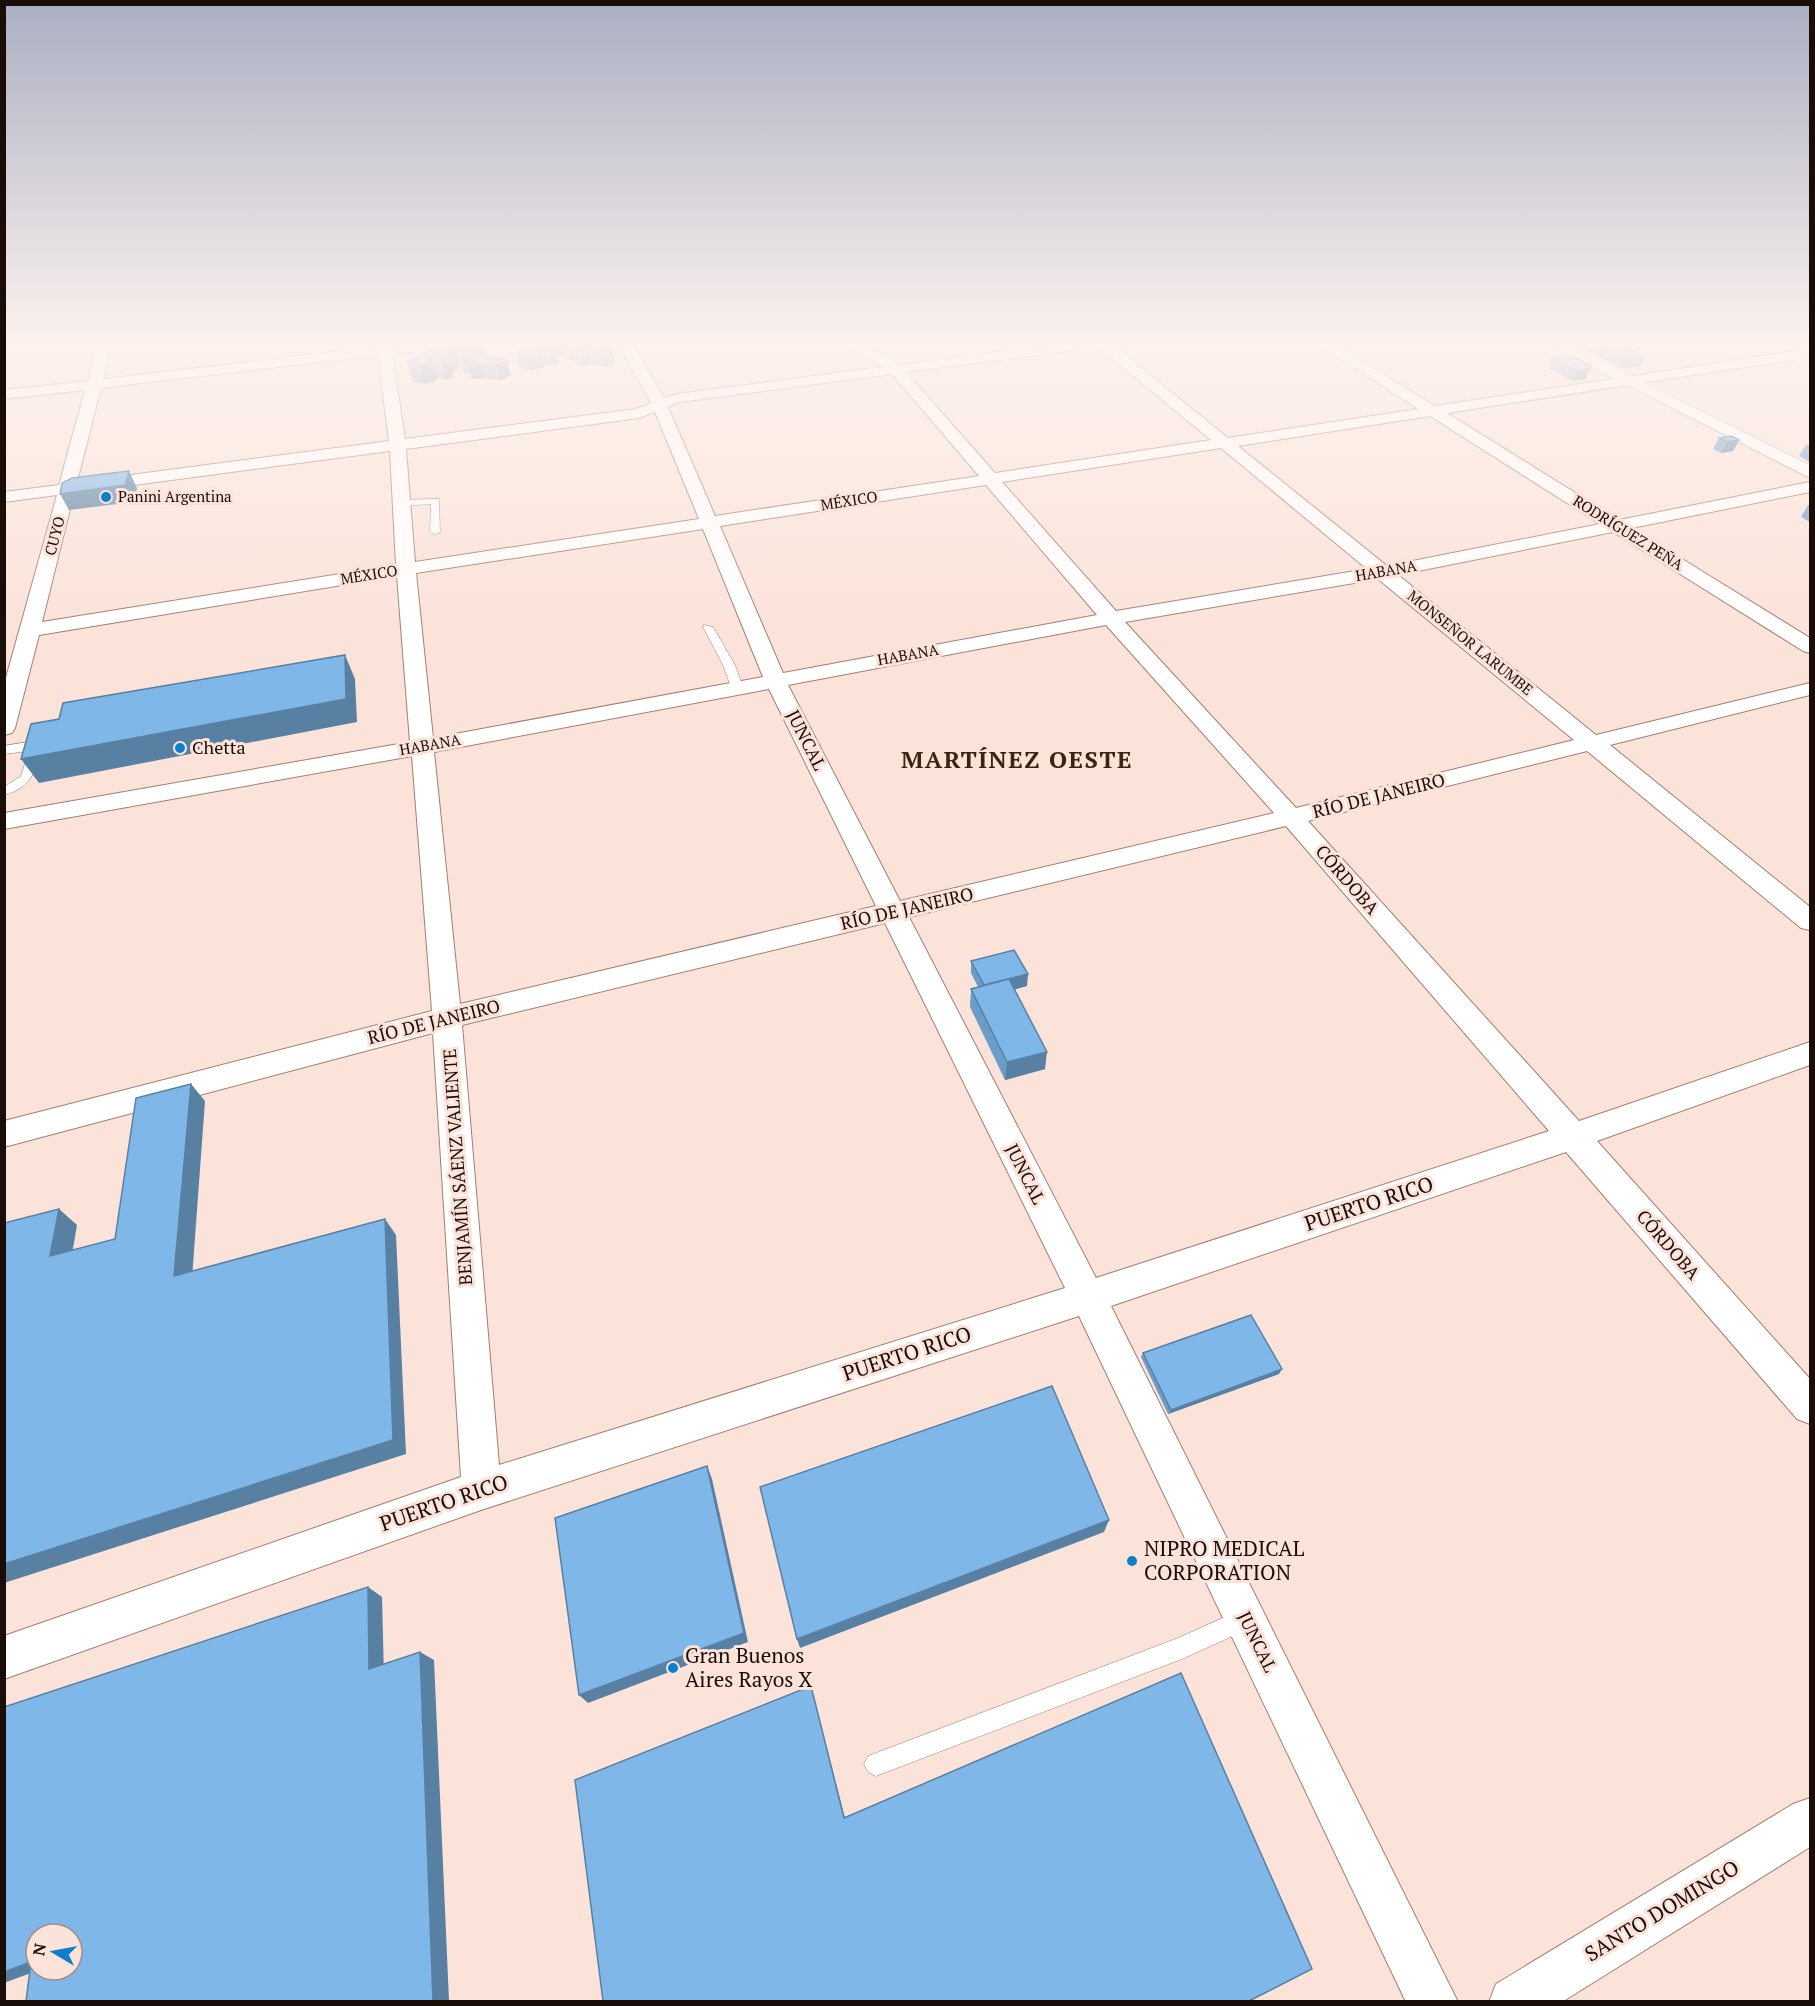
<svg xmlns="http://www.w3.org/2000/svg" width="1815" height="2006" font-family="'PT Serif',serif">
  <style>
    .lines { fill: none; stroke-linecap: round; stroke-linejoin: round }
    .service-casing { stroke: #a27e6f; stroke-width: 1 }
    .minor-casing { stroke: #a27e6f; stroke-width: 2 }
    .tertiary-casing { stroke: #a27e6f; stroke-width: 1 }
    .service { fill: #fff; fill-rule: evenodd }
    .minor { fill: #fff; fill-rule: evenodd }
    .tertiary { fill: #fff; fill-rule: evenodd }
    .wall { fill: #6c9dc8 }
    .shaded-wall { fill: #5880a2 }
    .building { fill: #7eb7e8; stroke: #5880a2; stroke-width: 1.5; fill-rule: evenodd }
    .poi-dot { fill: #0b7fc9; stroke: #fbe3da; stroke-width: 2 }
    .labels { text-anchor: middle; stroke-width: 6; stroke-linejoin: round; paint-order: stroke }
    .far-poi-label { font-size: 15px; fill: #1a0d08; stroke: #fbe3da; text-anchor: start }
    .far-street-label { font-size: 15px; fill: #1a0d08; stroke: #fbe3da }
    .street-label { font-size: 18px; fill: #1a0d08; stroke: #fbe3da }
    .poi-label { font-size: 18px; fill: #1a0d08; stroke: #fbe3da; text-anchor: start }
    .near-street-label { font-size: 21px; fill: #1a0d08; stroke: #fbe3da }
    .near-poi-label { font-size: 21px; fill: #1a0d08; stroke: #fbe3da; text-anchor: start }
    .district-label { font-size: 24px; font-weight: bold; letter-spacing: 1.5px; fill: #3e2115; stroke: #fbe3da }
  </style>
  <rect width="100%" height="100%" fill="#fbe3da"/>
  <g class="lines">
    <g class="service-casing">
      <g id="service">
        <polygon points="439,499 440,532 435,535 430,532 431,504 402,506 397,503 402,500"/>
        <polygon points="704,625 713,627 735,665 743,687 741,689 733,689 731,687 723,665 703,627"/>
        <path d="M 28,742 L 41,749 C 35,774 30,788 4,795 L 4,787 L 21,776 L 29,751 L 4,754 L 4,746 Z"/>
        <polygon points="1245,1608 1253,1611 1256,1619 1253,1627 1182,1659 876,1776 868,1772 864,1764 868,1756 1178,1638"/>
      </g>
    </g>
    <g class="minor-casing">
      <g id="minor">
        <path d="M 98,343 L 112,343 L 103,379 L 377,347 L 376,343 L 390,343 L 390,346 L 455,343 L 448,347 L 392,354 L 405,439 L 636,409 L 651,403 L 618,343 L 632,343 L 664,398 L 677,394 L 883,367 L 840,343 C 863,343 880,351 899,365 L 1065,343 L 1111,343 L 1228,438 L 1418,409 L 1316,343 L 1333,343 L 1435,406 L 1810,349 L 1810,357 L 1447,413 L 1619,520 L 1810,482 L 1810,492 L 1632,528 L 1810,638 L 1810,653 L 1803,651 L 1613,532 L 1398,575 L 1596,735 L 1810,683 L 1810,695 L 1610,745 L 1810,907 L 1810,930 L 1801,928 L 1587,751 L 1308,821 L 1579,1121 L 1810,1042 L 1810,1065 L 1597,1141 L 1810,1379 L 1810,1424 L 1797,1419 L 1566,1152 L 1111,1306 L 1458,2002 L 1406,2002 L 1079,1316 L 481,1510 L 4,1679 L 4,1636 L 461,1477 L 433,1033 L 4,1147 L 4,1121 L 432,1011 L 412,756 L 4,829 L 4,813 L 410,742 L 397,576 L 39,635 L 15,728 L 12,733 L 4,735 L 4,685 L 57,495 L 4,502 L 4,492 L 59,485 L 85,390 L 4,399 L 4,390 L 88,381 ZM 1098,347 L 1211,440 L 995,473 L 906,372 ZM 378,355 L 389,441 L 77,482 L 101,388 ZM 892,374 L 979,476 L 715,516 L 668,407 L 680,402 ZM 655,412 L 699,519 L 415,562 L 406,449 L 639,418 ZM 1430,416 L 1600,524 L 1387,566 L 1238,446 ZM 1221,448 L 1367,569 L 1116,611 L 1002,482 ZM 390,451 L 396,565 L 42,622 L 74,493 ZM 986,485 L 1097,615 L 783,673 L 720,526 ZM 703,529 L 763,677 L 433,738 L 416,573 ZM 1378,579 L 1574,740 L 1296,808 L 1125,622 ZM 1106,625 L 1274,813 L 900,901 L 788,685 ZM 769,689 L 876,906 L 460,1004 L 434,752 ZM 1286,826 L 1549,1131 L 1096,1278 L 909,917 ZM 885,923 L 1065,1288 L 499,1465 L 462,1025 Z"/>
        <polygon points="1810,1798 1810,1847 1562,2002 1489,2002 1496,1984 1793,1804"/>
      </g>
    </g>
    <g class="tertiary-casing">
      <polygon id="tertiary" points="1544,343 1565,343 1810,465 1810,478"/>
    </g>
    <use href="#service" class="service"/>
    <use href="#minor" class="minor"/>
    <use href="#tertiary" class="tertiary"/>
  </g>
  <g class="wall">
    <polygon points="444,343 484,343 486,353 484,355 511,375 501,380 486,379 486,378 472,379 470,374 464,372 462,366 461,366 452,373 453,377 447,380 438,378 434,382 424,384 413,382 407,362"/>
    <polygon points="534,343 611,343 615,362 606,367 590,364 584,367 577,366 576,361 569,359 567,353 557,358 558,363 552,366 544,364 544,366 540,368 531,370 520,368 516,353"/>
    <polygon points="1571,343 1634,343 1633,343 1631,351 1641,366 1622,368"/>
    <polygon points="1570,355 1586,379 1573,381 1548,368 1552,358"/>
    <polygon points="1719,438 1739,440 1733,451 1721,453 1713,449"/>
    <polygon points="1806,445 1810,445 1810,462 1799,456"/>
    <polygon points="1808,505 1810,505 1810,522 1801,517"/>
    <polygon points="971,961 1027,986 1015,989 1045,1069 1005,1080 970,1007 971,989 978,987 971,973"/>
    <polygon points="1143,1353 1279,1374 1168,1414 1141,1357"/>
  </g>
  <g class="shaded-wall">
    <polygon points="463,343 464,345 468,359 462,358 459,347 461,344"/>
    <polygon points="469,343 484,343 486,353 484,355 484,363 482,364 486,378 472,379 468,364 477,363 472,345"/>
    <polygon points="553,343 565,343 567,353 557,358 558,363 552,366 549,351 545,346"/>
    <polygon points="587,343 590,364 584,367 580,348"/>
    <polygon points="610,343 611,343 615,362 606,367 602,347"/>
    <polygon points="947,343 971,343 947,346"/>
    <polygon points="1634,344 1629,353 1618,346"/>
    <polygon points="456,346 461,366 452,373 453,377 447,380 441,360 438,355"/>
    <polygon points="540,349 540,351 541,351 544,366 540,368 531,370 528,355"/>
    <polygon points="1645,356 1641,366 1622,368 1627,358"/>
    <polygon points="432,358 438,378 434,382 424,384 418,364"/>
    <polygon points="507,360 511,375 501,380 497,365"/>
    <polygon points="1590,369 1586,379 1573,381 1577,371"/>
    <polygon points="1739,440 1733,451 1721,453 1727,442"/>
    <polygon points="129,471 137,488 134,502 69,510 60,494"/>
    <polygon points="345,655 355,679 357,722 39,783 21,759"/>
    <polygon points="1028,974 1027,986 983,998 984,985"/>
    <polygon points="1047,1052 1045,1069 1005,1080 1007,1062"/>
    <polygon points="191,1084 205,1101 191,1292 174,1276"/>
    <polygon points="59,1209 77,1225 69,1272 50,1256"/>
    <polygon points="385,1219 396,1235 406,1454 4,1583 4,1564"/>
    <polygon points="1282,1369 1279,1374 1168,1414 1171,1410"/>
    <polygon points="707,1466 712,1479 748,1642 588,1703 579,1695"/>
    <polygon points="1109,1520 1104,1532 800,1648 797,1639"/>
    <polygon points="368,1587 382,1597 384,1677 369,1669"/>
    <polygon points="420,1652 434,1660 449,2001 433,2001"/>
    <polygon points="811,1686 813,1694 846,1822 844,1818"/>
    <polygon points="31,1962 39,1970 4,1983 4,1972"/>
  </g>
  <g class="building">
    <polygon points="444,343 463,343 461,344 464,345 459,347 456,346 444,355 438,355 447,357 441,360 432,358 428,362 418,364 407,362"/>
    <polygon points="534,343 553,343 545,346 554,348 549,351 540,349 537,350 541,351 537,353 528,355 516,353"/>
    <polygon points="580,343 610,343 602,347 587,344 580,348 573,346"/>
    <polygon points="1595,343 1633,343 1634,344 1618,346 1645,356 1627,358"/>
    <polygon points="471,352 507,360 497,365 482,364 484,363 468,364 475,361 460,357"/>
    <polygon points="1570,355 1591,365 1590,369 1577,371 1552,358"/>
    <polygon points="1731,436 1739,440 1727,442 1719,438"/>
    <polygon points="129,471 125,485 60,494 62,483 72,478"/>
    <polygon points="345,655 346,699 21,759 31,724 59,719 63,703"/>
    <polygon points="1014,950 1028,974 984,985 971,961"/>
    <polygon points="1009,979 1047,1052 1007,1062 971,989"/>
    <polygon points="191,1084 174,1276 385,1219 393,1440 4,1564 4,1223 59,1209 50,1256 115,1239 136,1098"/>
    <polygon points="1251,1315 1282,1369 1171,1410 1143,1353"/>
    <polygon points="1052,1386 1109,1520 797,1639 760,1487"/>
    <polygon points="707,1466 744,1633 579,1695 555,1518"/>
    <path d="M 368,1587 L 369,1669 L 420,1652 L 433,2001 L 26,2001 L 31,1962 L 4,1972 L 4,1707 ZM 36,1934 L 72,1934 L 72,1970 L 36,1970 Z"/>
    <polygon points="1181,1673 1312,1969 1249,2001 603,2001 575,1780 811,1686 844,1818"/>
  </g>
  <linearGradient id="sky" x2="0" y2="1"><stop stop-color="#aaafc2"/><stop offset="0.55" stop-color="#fdf2ee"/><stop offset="1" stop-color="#fdf2ee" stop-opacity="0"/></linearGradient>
  <rect width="1815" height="624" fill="url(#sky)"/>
  <g class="poi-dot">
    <circle cx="106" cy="497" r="6"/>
    <circle cx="180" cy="748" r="6"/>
    <circle cx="1132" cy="1561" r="6"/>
    <circle cx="673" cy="1668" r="6"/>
  </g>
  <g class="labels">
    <g class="far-poi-label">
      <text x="118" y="502">Panini Argentina</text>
    </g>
    <g class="far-street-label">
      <text transform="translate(849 501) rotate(-9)" y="5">MÉXICO</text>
      <text transform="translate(1628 533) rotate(32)" y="5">RODRÍGUEZ PEÑA</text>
      <text transform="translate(55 536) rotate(-75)" y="5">CUYO</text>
      <text transform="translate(1386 571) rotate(-10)" y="5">HABANA</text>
      <text transform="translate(369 575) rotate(-9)" y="5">MÉXICO</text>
      <text transform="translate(1470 643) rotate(39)" y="5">MONSEÑOR LARUMBE</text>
      <text transform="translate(908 655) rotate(-10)" y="5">HABANA</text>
      <text transform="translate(430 745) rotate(-10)" y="5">HABANA</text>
    </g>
    <g class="street-label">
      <text transform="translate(806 740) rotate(63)" y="6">JUNCAL</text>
      <text transform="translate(1379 796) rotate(-14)" y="6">RÍO DE JANEIRO</text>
      <text transform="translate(1347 880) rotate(49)" y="6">CÓRDOBA</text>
      <text transform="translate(907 909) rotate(-13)" y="6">RÍO DE JANEIRO</text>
      <text transform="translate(434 1022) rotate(-14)" y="6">RÍO DE JANEIRO</text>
      <text transform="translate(458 1167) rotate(-94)" y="6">BENJAMÍN SÁENZ VALIENTE</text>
      <text transform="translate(1025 1174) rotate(63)" y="6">JUNCAL</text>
      <text transform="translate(1668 1245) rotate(49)" y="6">CÓRDOBA</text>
      <text transform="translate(1257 1642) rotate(64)" y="6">JUNCAL</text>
    </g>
    <g class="poi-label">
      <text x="192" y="754">Chetta</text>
    </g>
    <g class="near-street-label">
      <text transform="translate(1369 1204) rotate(-18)" y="7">PUERTO RICO</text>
      <text transform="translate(907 1354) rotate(-18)" y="7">PUERTO RICO</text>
      <text transform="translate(444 1503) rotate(-19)" y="7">PUERTO RICO</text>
      <text transform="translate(1662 1911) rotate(-31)" y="7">SANTO DOMINGO</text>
    </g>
    <g class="near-poi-label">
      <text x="1144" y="1556">NIPRO MEDICAL<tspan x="1144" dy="24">CORPORATION</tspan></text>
      <text x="685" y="1663">Gran Buenos<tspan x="685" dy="24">Aires Rayos X</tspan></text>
    </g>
    <g class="district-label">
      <text x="1017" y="768">MARTÍNEZ OESTE</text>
    </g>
  </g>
  <rect width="1815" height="2006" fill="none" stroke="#1a0d08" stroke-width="12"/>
  <g transform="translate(54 1952) rotate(280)"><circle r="28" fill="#fbe3da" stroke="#a18d86" stroke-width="1.5"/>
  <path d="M0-4.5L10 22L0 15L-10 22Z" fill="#0b7fc9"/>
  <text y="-9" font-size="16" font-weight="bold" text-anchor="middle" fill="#1a0d08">N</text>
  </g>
</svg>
